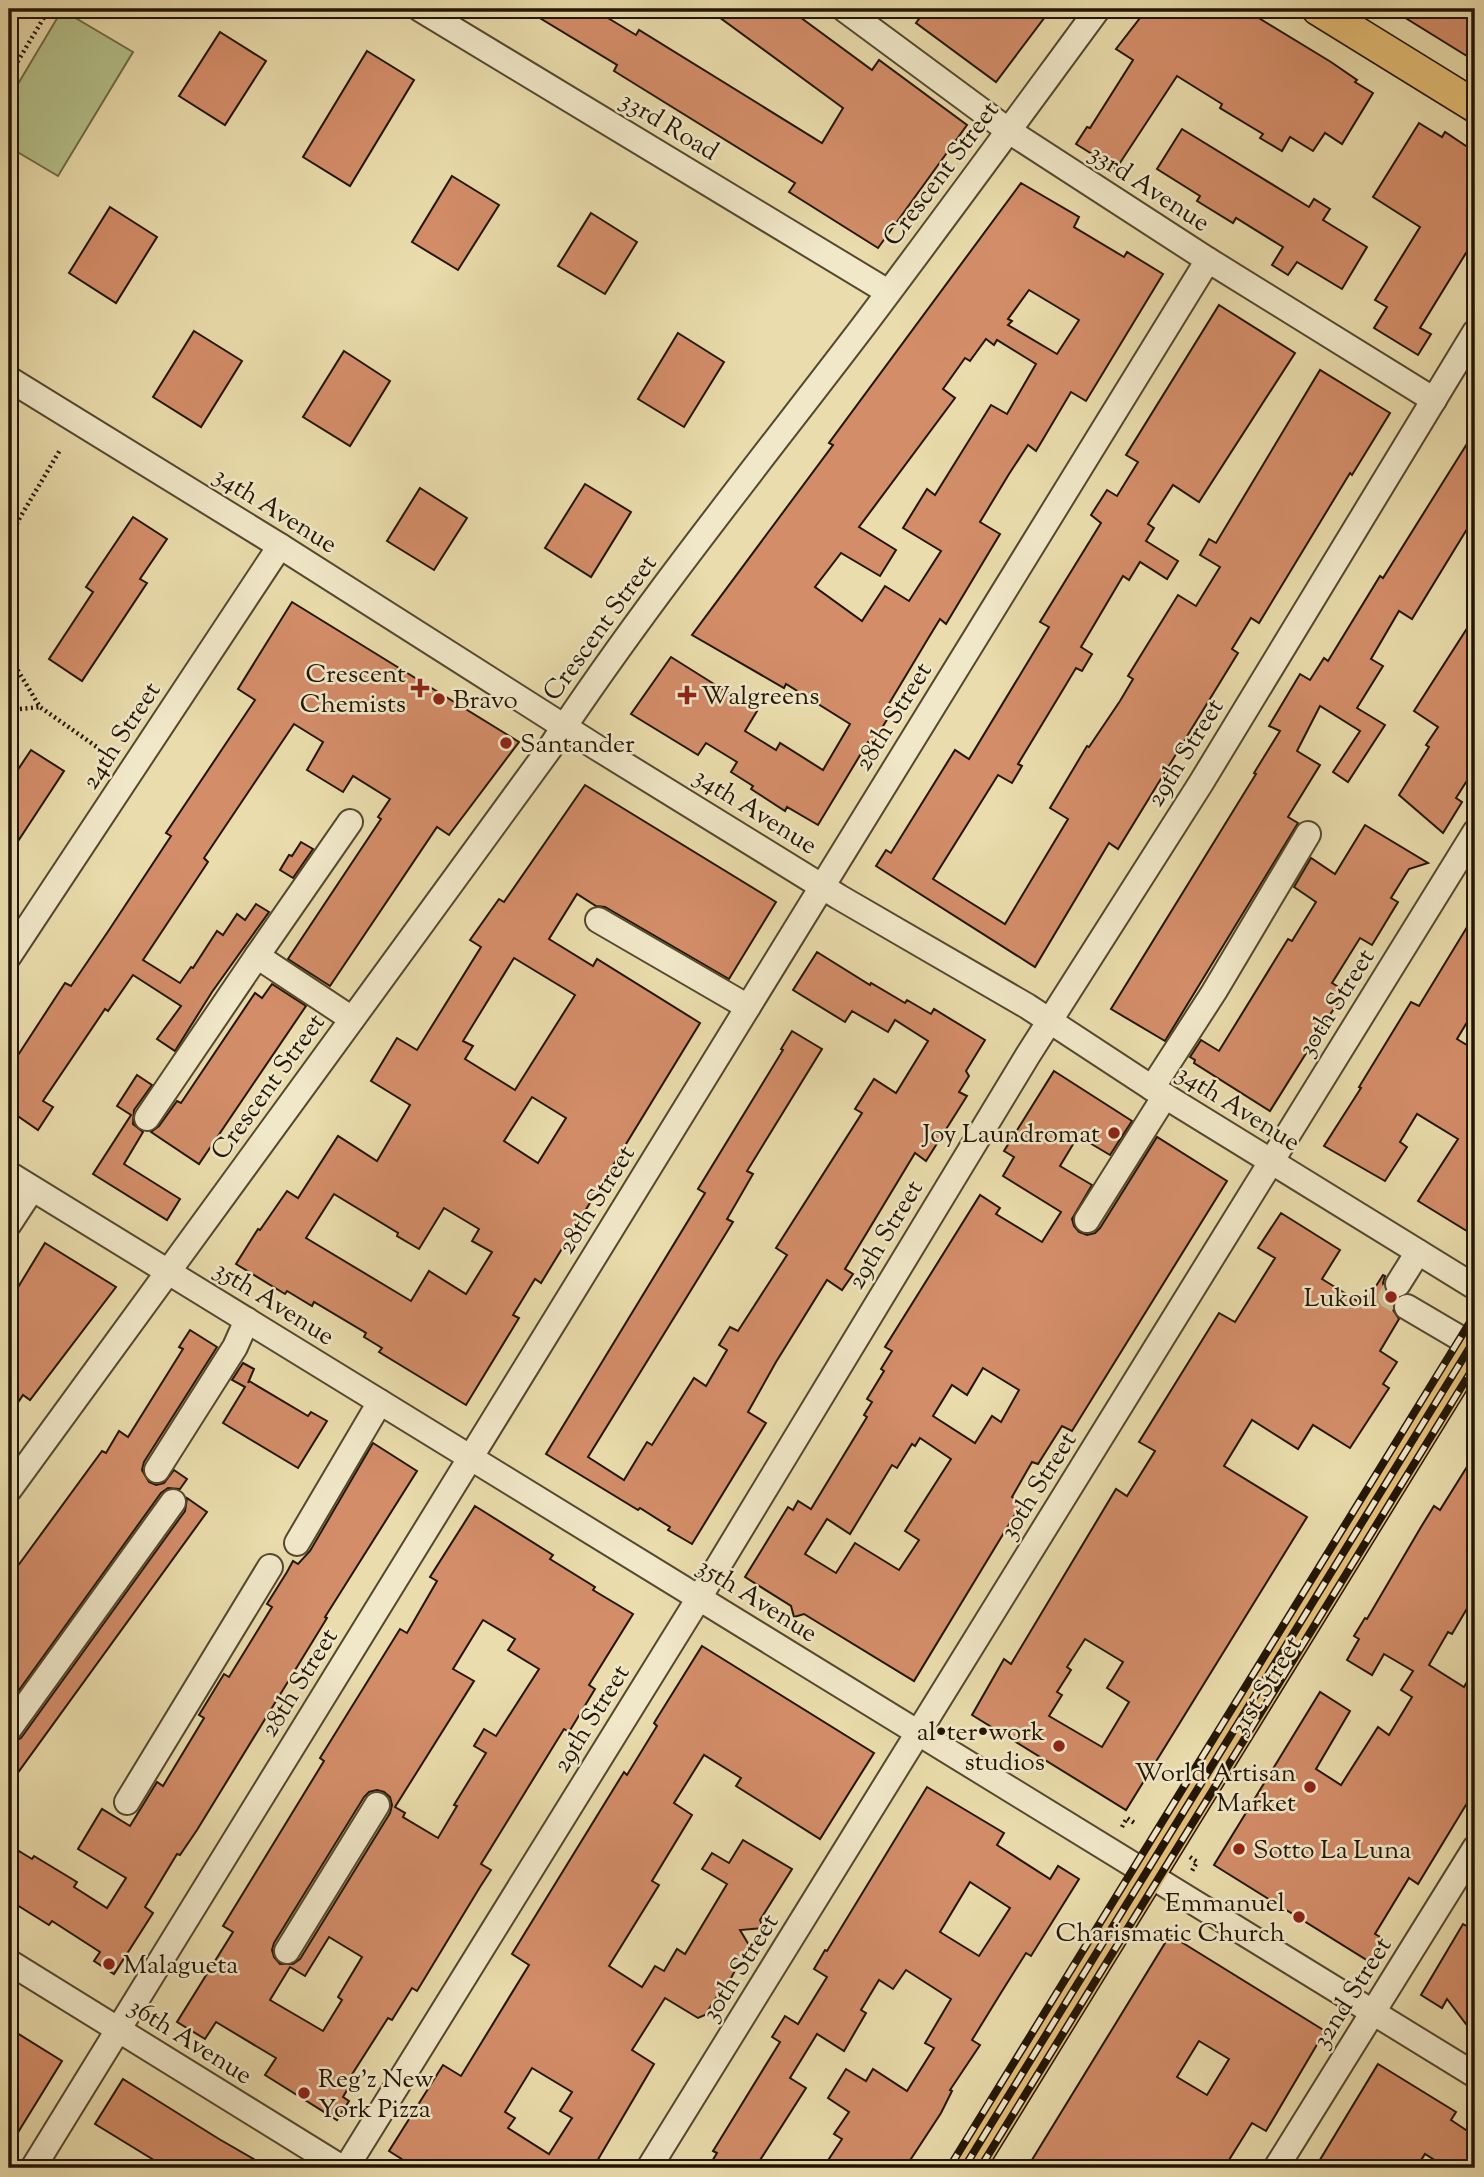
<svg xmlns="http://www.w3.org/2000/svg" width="1484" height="2177" font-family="'Sorts Mill Goudy',serif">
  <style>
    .green { fill: #b5c18b; stroke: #6c6c48; stroke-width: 2 }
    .building { fill: #d38d69; stroke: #221604; stroke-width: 2; fill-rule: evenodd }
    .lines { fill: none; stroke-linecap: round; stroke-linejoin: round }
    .minor-tunnel { stroke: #ccbe93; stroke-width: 24; stroke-dasharray: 24 12; stroke-linecap: butt }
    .minor-casing { stroke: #54482e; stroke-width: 28 }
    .major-casing { stroke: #221604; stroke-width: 35 }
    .path { stroke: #221604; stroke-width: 4.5; stroke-dasharray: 2 3.5; stroke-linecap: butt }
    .minor { stroke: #f1e8c9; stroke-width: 24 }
    .major { stroke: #e5be76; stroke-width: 32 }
    .rail-casing { stroke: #221604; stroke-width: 8 }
    .rail { stroke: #f1e8c9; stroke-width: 5; stroke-dasharray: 16; stroke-linecap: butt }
    .poi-dot { fill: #8f2418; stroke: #f1e8c9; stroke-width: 2.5 }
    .labels { text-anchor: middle; stroke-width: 5; stroke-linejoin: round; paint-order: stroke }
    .street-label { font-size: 26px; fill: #221604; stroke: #f1e8c9 }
    .poi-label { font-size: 26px; fill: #221604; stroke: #f1e8c9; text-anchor: end }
  </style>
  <rect width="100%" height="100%" fill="#eadcac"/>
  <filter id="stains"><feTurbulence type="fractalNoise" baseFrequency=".00286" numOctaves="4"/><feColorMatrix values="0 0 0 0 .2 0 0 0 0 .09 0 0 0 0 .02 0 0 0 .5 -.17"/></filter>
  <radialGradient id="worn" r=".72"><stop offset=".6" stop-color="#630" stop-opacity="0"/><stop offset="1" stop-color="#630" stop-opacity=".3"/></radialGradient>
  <polygon class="green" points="62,10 133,52 58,176 9,147 9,99"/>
  <g class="building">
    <polygon points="525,9 593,9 636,35 639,30 822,143 843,108 708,9 789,9 872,70 879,60 967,125 878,248 789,192 795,183 614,71 617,65"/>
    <polygon points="926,9 1051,9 996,82 916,23"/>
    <polygon points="1147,9 1244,9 1331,62 1357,80 1355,82 1373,93 1342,144 1325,133 1313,151 1290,137 1282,151 1260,138 1263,134 1220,108 1222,104 1177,76 1116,169 1076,144 1087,127 1090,128 1133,60 1116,49"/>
    <polygon points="1391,9 1475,9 1475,61"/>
    <polygon points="220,32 266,61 225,125 179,96"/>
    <polygon points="367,51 414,80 350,186 303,157"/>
    <polygon points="1419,123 1442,137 1445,132 1475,152 1475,259 1466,253 1420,328 1431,334 1418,355 1374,328 1387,307 1375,300 1420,227 1373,197"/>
    <polygon points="1182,129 1309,207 1314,199 1330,209 1323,220 1367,247 1342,289 1297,262 1288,275 1272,265 1283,247 1236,218 1233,223 1197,201 1200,196 1157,169"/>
    <polygon points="452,176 499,205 458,270 412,242"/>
    <path d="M 1021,183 L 1079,217 L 1074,227 L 1124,257 L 1127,252 L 1163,274 L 1086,401 L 1071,392 L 1036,451 L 1028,445 L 1009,474 L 980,522 L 1000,534 L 946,624 L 940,619 L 929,637 L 887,707 L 893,710 L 872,744 L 868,742 L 818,825 L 787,807 L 785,811 L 751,789 L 753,786 L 731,772 L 737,762 L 706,743 L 698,755 L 631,714 L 671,657 L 757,711 L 745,731 L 776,750 L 780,743 L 823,770 L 850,724 L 786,684 L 784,688 L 692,635 L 833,445 L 829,443 ZM 1029,290 L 1079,320 L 1057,354 L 1008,325 L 1012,321 L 1008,319 ZM 986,339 L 994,345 L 997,340 L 1036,364 L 1007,414 L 991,405 L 935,495 L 927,489 L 903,528 L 941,551 L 909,601 L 885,586 L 862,621 L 815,587 L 841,553 L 880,576 L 896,550 L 859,527 L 955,398 L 943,389 L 965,358 L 970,361 Z"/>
    <polygon points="110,207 157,237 116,303 69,273"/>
    <polygon points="591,213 637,242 605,294 558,266"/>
    <polygon points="1219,305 1295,353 1199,502 1173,485 1148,524 1154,528 1146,541 1178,561 1167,579 1140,562 1129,580 1123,576 1081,647 1092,654 1082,671 1076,668 1067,683 1018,764 1022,766 1012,783 998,775 933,879 968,901 1005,924 1068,819 1050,808 1087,746 1089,747 1120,701 1133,679 1128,676 1178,595 1196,606 1220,567 1200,555 1209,539 1216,543 1320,370 1390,413 1352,475 1350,473 1259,623 1251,618 1232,649 1238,653 1118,849 1109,843 1035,967 876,866 886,850 891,853 955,750 969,759 1020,675 1049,627 1040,622 1101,523 1091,515 1107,490 1117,496 1138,462 1126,455"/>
    <polygon points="194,331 242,361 201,427 153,397"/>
    <polygon points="678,333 724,362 684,427 638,399"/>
    <polygon points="344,351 390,381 350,446 303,417"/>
    <polygon points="1475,431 1475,516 1412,619 1399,611 1371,659 1383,666 1357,708 1385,725 1348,782 1333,772 1360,731 1320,706 1297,751 1320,765 1288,817 1298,823 1165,1041 1111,1009 1256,774 1254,773 1280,731 1269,726 1300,674 1310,680 1324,658 1328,661 1380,576 1383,578"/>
    <polygon points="585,484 631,512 591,577 545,548"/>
    <polygon points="420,488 467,518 434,570 387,541"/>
    <polygon points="133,517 167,539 140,579 147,583 82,681 49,659 93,592 86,587"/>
    <polygon points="292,602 519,742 449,835 437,827 330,986 288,959 381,819 378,817 390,799 353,776 343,792 307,770 323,742 294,724 204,858 208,862 143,960 180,983 191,967 193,968 217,931 223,935 237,914 245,920 256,904 269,912 212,992 175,1051 157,1039 181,1006 133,975 108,1011 105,1009 43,1101 53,1107 38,1130 9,1110 9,1069 65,983 71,986 109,930 171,836 166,833 255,700 238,689"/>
    <polygon points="1475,616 1475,768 1456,798 1462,802 1443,833 1399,795 1429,747 1426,745 1438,727 1414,711"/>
    <polygon points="31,750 64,771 9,855 9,783"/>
    <path d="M 585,785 L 776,902 L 729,979 L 605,907 L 596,906 L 577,894 L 549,939 L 593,966 L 597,959 L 700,1023 L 541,1283 L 535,1279 L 513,1315 L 519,1318 L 466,1405 L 379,1352 L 382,1348 L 364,1337 L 366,1333 L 314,1302 L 312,1306 L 287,1291 L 285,1294 L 236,1264 L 258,1229 L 260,1230 L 287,1191 L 298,1198 L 338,1136 L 377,1161 L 410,1105 L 371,1081 L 397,1038 L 417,1050 L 481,947 L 470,940 L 499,899 L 504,902 ZM 514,958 L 575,995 L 515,1090 L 465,1059 L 473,1046 L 463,1041 ZM 532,1097 L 566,1118 L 538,1163 L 504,1141 ZM 334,1194 L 398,1233 L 397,1236 L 419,1249 L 444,1208 L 479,1229 L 472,1241 L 492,1252 L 466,1294 L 429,1271 L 411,1301 L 306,1238 Z"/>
    <polygon points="1365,825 1428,863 1409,869 1404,877 1391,898 1398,902 1372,945 1360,938 1332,983 1345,991 1270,1111 1194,1063 1195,1060 1190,1057 1201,1040 1219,1051 1288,939 1292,941 1316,902 1294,887 1311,858 1335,874"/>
    <polygon points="301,842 313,849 293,878 280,870 289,855 292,856"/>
    <polygon points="1475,914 1475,1009 1457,1039 1475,1050 1475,1236 1418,1201 1458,1139 1417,1114 1400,1142 1407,1147 1385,1181 1324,1146 1361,1088 1359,1087 1411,1002 1419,1006"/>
    <polygon points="817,952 870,985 871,983 905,1003 907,1000 931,1014 934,1009 985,1040 966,1071 969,1076 959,1092 967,1096 926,1161 915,1153 845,1269 853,1274 842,1290 827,1280 776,1362 748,1412 766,1423 692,1544 668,1530 670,1527 640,1508 638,1510 546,1454 705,1193 698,1189 783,1050 781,1049 792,1031 822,1049 747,1171 753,1174 727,1219 733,1222 588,1457 624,1480 647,1442 652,1445 694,1378 706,1386 727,1350 719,1345 730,1327 738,1331 787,1255 776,1248 862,1113 855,1109 874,1079 896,1093 928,1041 895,1020 888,1032 852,1011 845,1022 793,990"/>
    <polygon points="272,984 306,1006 199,1164 151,1132 159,1126 177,1101 181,1103 255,993 262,998"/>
    <path d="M 1054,1071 L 1132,1121 L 1110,1155 L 1078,1136 L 1060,1166 L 1092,1185 L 1072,1219 L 1074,1226 L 1079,1232 L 1087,1235 L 1095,1233 L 1100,1228 L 1157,1137 L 1227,1181 L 1072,1431 L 1062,1426 L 1038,1464 L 1032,1462 L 1012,1497 L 1022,1503 L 914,1681 L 804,1614 L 794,1617 L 791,1606 L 745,1577 L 788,1507 L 793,1510 L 798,1501 L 811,1509 L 842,1458 L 867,1417 L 864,1415 L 872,1402 L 867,1399 L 884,1371 L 881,1369 L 892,1351 L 885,1347 L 980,1195 L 1000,1208 L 996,1214 L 1042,1242 L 1061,1212 L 1003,1176 L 1014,1157 L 1004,1151 ZM 983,1368 L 1019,1390 L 1001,1422 L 992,1416 L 975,1443 L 933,1416 L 952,1385 L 967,1395 ZM 920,1438 L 951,1459 L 905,1531 L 919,1540 L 899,1570 L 855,1543 L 836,1573 L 805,1554 L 827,1519 L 850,1534 L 892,1465 L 897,1468 L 912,1444 L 915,1446 Z"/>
    <polygon points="137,1075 152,1085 134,1110 133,1124 143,1132 124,1164 180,1199 167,1220 93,1174 131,1115 117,1106"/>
    <path d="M 1281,1213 L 1340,1250 L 1322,1279 L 1364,1305 L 1383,1275 L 1385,1276 L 1383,1283 L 1385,1290 L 1395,1298 L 1392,1308 L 1399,1319 L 1380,1351 L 1397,1362 L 1383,1384 L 1389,1388 L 1350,1448 L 1313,1425 L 1298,1449 L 1252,1420 L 1224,1466 L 1307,1517 L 1126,1810 L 972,1715 L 1004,1659 L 1011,1664 L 1116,1489 L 1127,1496 L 1155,1451 L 1139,1442 L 1219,1313 L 1235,1322 L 1275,1258 L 1258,1248 ZM 1085,1639 L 1123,1662 L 1107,1688 L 1129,1702 L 1102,1747 L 1049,1716 L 1062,1695 L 1057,1692 L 1071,1670 L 1067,1667 Z"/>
    <polygon points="45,1243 116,1287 30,1400 23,1395 9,1416 9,1302"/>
    <polygon points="190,1330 217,1347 144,1462 142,1470 149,1482 156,1485 164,1483 174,1470 187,1479 180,1489 168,1488 161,1493 9,1704 9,1578 102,1451 106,1453 119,1431 128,1437 183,1349 179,1347"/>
    <polygon points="243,1363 254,1369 248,1383 249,1381 308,1416 311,1412 327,1421 298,1468 223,1423 245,1387 232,1380"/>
    <polygon points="373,1443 417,1471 325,1617 327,1618 197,1830 180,1855 177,1854 145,1907 153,1913 114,1974 94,1961 100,1952 52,1921 49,1925 9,1900 9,1845 32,1859 34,1856 77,1882 74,1887 107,1908 126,1878 78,1849 102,1809 130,1826 157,1782 163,1786 204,1718 199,1715 224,1674 229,1677 272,1607 267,1604 287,1572 293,1561 298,1564 310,1551"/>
    <polygon points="1475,1454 1475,1595 1452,1634 1448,1632 1429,1665 1464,1687 1475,1668 1475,1790 1418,1884 1409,1878 1375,1934 1384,1939 1370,1962 1214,1865 1320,1692 1350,1711 1316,1769 1341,1785 1378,1727 1389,1735 1412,1697 1401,1690 1413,1671 1384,1654 1372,1675 1347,1660 1359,1639 1354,1636 1365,1618 1367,1619 1421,1527 1434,1506 1440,1510"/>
    <polygon points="187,1498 207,1512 9,1785 9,1744 21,1738 185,1511"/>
    <path d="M 475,1506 L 553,1555 L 550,1559 L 595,1587 L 593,1590 L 633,1614 L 589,1685 L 595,1689 L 569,1732 L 564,1729 L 481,1864 L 491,1870 L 480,1887 L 417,1991 L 412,1988 L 392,2020 L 388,2018 L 351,2076 L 354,2078 L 343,2097 L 349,2101 L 337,2120 L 265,2075 L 276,2058 L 216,2022 L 205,2039 L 177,2022 L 233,1932 L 223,1926 L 324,1761 L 320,1758 L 400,1629 L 407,1633 L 437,1581 L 430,1577 ZM 483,1620 L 515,1639 L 508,1650 L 539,1669 L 496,1736 L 484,1729 L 474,1746 L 486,1753 L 454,1805 L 457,1806 L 438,1838 L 403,1817 L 405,1813 L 395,1807 L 474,1681 L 453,1669 ZM 377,1790 L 384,1792 L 390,1797 L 392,1805 L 390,1813 L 300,1959 L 293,1964 L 280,1964 L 274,1957 L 272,1950 L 274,1943 L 364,1797 L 369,1792 ZM 329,1937 L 362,1957 L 338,1997 L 342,2000 L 323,2031 L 270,2000 L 290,1967 L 305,1976 Z"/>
    <path d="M 702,1646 L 874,1753 L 820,1839 L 736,1786 L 741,1778 L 704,1755 L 674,1803 L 692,1815 L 652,1881 L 659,1885 L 609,1966 L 642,1987 L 655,1966 L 664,1971 L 677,1949 L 685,1954 L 727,1884 L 702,1869 L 712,1853 L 729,1863 L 743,1840 L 792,1869 L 760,1920 L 763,1928 L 740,1930 L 749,1945 L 719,2000 L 716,1998 L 705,2015 L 698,2018 L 665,1998 L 632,2050 L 654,2064 L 593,2168 L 416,2168 L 389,2151 L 443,2065 L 461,2076 L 529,1965 L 512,1954 L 624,1772 L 627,1775 L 657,1726 L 654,1723 ZM 532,2068 L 572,2092 L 560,2111 L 572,2118 L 549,2154 L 508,2128 L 515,2118 L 505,2112 Z"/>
    <path d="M 927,1787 L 1004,1833 L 997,1845 L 1050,1879 L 1058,1866 L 1079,1879 L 1031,1956 L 1026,1953 L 999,1996 L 972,2040 L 980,2045 L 950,2090 L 952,2091 L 941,2113 L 905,2168 L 823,2168 L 842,2139 L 834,2134 L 849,2112 L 828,2098 L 846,2069 L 866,2081 L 873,2069 L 907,2091 L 934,2048 L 925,2043 L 951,1999 L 906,1970 L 893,1989 L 879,1980 L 861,2010 L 866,2013 L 844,2051 L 817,2034 L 790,2078 L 806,2088 L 755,2168 L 708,2168 L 717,2153 L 713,2151 L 780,2042 L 772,2037 L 785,2016 L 798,2024 L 827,1977 L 814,1969 L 825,1950 L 827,1951 ZM 970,1882 L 1010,1908 L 979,1956 L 940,1932 Z"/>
    <polygon points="1463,1924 1475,1931 1475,2036 1447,1999 1442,2008 1421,1995"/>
    <path d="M 1170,1935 L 1325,2031 L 1266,2131 L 1252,2123 L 1224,2168 L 1027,2168 ZM 1199,2041 L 1229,2059 L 1207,2095 L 1177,2077 Z"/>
    <polygon points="9,2028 62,2061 9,2147"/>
    <polygon points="1378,2064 1456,2112 1451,2120 1475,2136 1475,2168 1447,2168 1425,2154 1416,2168 1315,2168"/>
    <polygon points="123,2079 219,2139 269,2168 167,2168 95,2124"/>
  </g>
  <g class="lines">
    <polyline class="minor-tunnel" points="1398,1284 1390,1297 1407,1307"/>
    <g class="minor-casing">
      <g id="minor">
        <polyline points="420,9 888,292"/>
        <polyline points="844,9 1009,131 1208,260 1434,400"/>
        <polyline points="9,379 280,546 596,747 839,897 1027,1006 1152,1088 1475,1287"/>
        <polyline points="598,920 748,1007"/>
        <polyline points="9,956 280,546"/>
        <polyline points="257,956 350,822"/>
        <polyline points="1152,1088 1214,992 1308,834"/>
        <polyline points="147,1118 257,956 352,1019"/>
        <polyline points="9,1174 1475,2075"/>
        <polyline points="1087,1220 1165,1096"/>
        <polyline points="9,1224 32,1189"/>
        <polyline points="1398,1284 1418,1252"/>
        <polyline points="1407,1307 1475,1347"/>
        <polyline points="157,1470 235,1347 247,1320"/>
        <path d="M 9,1490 L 550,748 C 646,603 756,467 862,328 C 942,222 1020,115 1098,9"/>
        <polyline points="297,1543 380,1402"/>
        <polyline points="9,1729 173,1502"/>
        <polyline points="127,1802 270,1567"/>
        <polyline points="287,1951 377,1805"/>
        <polyline points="9,1962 342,2168"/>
        <polyline points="33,2168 1208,260"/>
        <polyline points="346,2168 699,1598 1028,1055 1201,783 1475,332"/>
        <polyline points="649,2168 1475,832"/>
        <polyline points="1276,2168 1475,1848"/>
      </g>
    </g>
    <g class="major-casing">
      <g id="major">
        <polyline points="1318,9 1475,106"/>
        <polyline points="968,2168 1475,1345"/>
      </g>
    </g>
    <g class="path">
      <polyline points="9,76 49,9"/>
      <polyline points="9,545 18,521 60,450"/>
      <polyline points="9,656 40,707 104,752"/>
      <polyline points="9,710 40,707"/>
      <polyline points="1122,1827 1127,1818 1136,1824"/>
      <polyline points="1190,1857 1197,1862 1192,1871"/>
    </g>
    <use href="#minor" class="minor"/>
    <use href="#major" class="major"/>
    <g class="rail-casing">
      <g id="rail">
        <polyline points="949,2168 1475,1314"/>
        <polyline points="964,2168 1475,1339"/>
        <polyline points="980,2168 1475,1365"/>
      </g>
    </g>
    <use href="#rail" class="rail"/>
  </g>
  <g class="poi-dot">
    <path d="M416.5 677.5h7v7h7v7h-7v7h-7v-7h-7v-7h7z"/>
    <path d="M683.5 684.5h7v7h7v7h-7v7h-7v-7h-7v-7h7z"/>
    <circle cx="439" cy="699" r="7"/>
    <circle cx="506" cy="743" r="7"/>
    <circle cx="1114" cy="1133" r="7"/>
    <circle cx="1391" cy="1297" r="7"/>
    <circle cx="1059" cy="1746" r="7"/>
    <circle cx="1310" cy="1787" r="7"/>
    <circle cx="1239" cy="1849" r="7"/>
    <circle cx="1299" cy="1917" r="7"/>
    <circle cx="109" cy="1964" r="7"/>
    <circle cx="304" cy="2093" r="7"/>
  </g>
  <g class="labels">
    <g class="street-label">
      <text transform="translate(670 125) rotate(31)" y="9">33rd Road</text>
      <text transform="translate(940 173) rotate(-53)" y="9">Crescent Street</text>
      <text transform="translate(1150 187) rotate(33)" y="9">33rd Avenue</text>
      <text transform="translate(276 509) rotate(32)" y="9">34th Avenue</text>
      <text transform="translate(599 627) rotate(-54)" y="9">Crescent Street</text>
      <text transform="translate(892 716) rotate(-58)" y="9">28th Street</text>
      <text transform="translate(120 735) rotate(-57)" y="9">24th Street</text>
      <text transform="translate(1184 752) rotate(-58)" y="9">29th Street</text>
      <text transform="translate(756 810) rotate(32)" y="9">34th Avenue</text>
      <text transform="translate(1335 1002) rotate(-58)" y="9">30th Street</text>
      <text transform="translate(267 1086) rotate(-54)" y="9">Crescent Street</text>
      <text transform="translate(1239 1107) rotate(32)" y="9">34th Avenue</text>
      <text transform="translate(595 1199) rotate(-58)" y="9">28th Street</text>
      <text transform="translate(884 1234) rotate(-59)" y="9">29th Street</text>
      <text transform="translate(275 1302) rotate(32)" y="9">35th Avenue</text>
      <text transform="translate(1037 1485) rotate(-58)" y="9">30th Street</text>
      <text transform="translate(758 1599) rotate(32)" y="9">35th Avenue</text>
      <text transform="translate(298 1682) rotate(-58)" y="9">28th Street</text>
      <text transform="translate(1265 1685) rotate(-58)" y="9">31st Street</text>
      <text transform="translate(590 1718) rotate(-58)" y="9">29th Street</text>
      <text transform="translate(739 1967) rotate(-58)" y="9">30th Street</text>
      <text transform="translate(1351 1992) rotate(-58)" y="9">32nd Street</text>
      <text transform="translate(191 2040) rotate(32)" y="9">36th Avenue</text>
    </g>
    <g class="poi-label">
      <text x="406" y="682">Crescent<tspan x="406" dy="30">Chemists</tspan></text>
      <text x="701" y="704" text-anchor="start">Walgreens</text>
      <text x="453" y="708" text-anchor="start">Bravo</text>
      <text x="520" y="752" text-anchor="start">Santander</text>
      <text x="1100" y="1142">Joy Laundromat</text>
      <text x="1377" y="1306">Lukoil</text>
      <text x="1045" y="1740">al•ter•work<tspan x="1045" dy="30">studios</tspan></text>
      <text x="1296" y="1781">World Artisan<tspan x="1296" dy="30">Market</tspan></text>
      <text x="1253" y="1858" text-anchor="start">Sotto La Luna</text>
      <text x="1285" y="1911">Emmanuel<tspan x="1285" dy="30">Charismatic Church</tspan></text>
      <text x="123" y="1973" text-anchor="start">Malagueta</text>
      <text x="318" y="2087" text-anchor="start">Reg'z New<tspan x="318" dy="30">York Pizza</tspan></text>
    </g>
  </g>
  <rect width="1484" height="2177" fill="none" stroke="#eadcac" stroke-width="35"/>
  <rect x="10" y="10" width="1463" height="2156" fill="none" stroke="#221604" stroke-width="3.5"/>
  <rect x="18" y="18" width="1449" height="2142" fill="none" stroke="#221604" stroke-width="2"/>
  <rect width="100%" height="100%" filter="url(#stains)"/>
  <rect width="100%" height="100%" fill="url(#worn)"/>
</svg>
